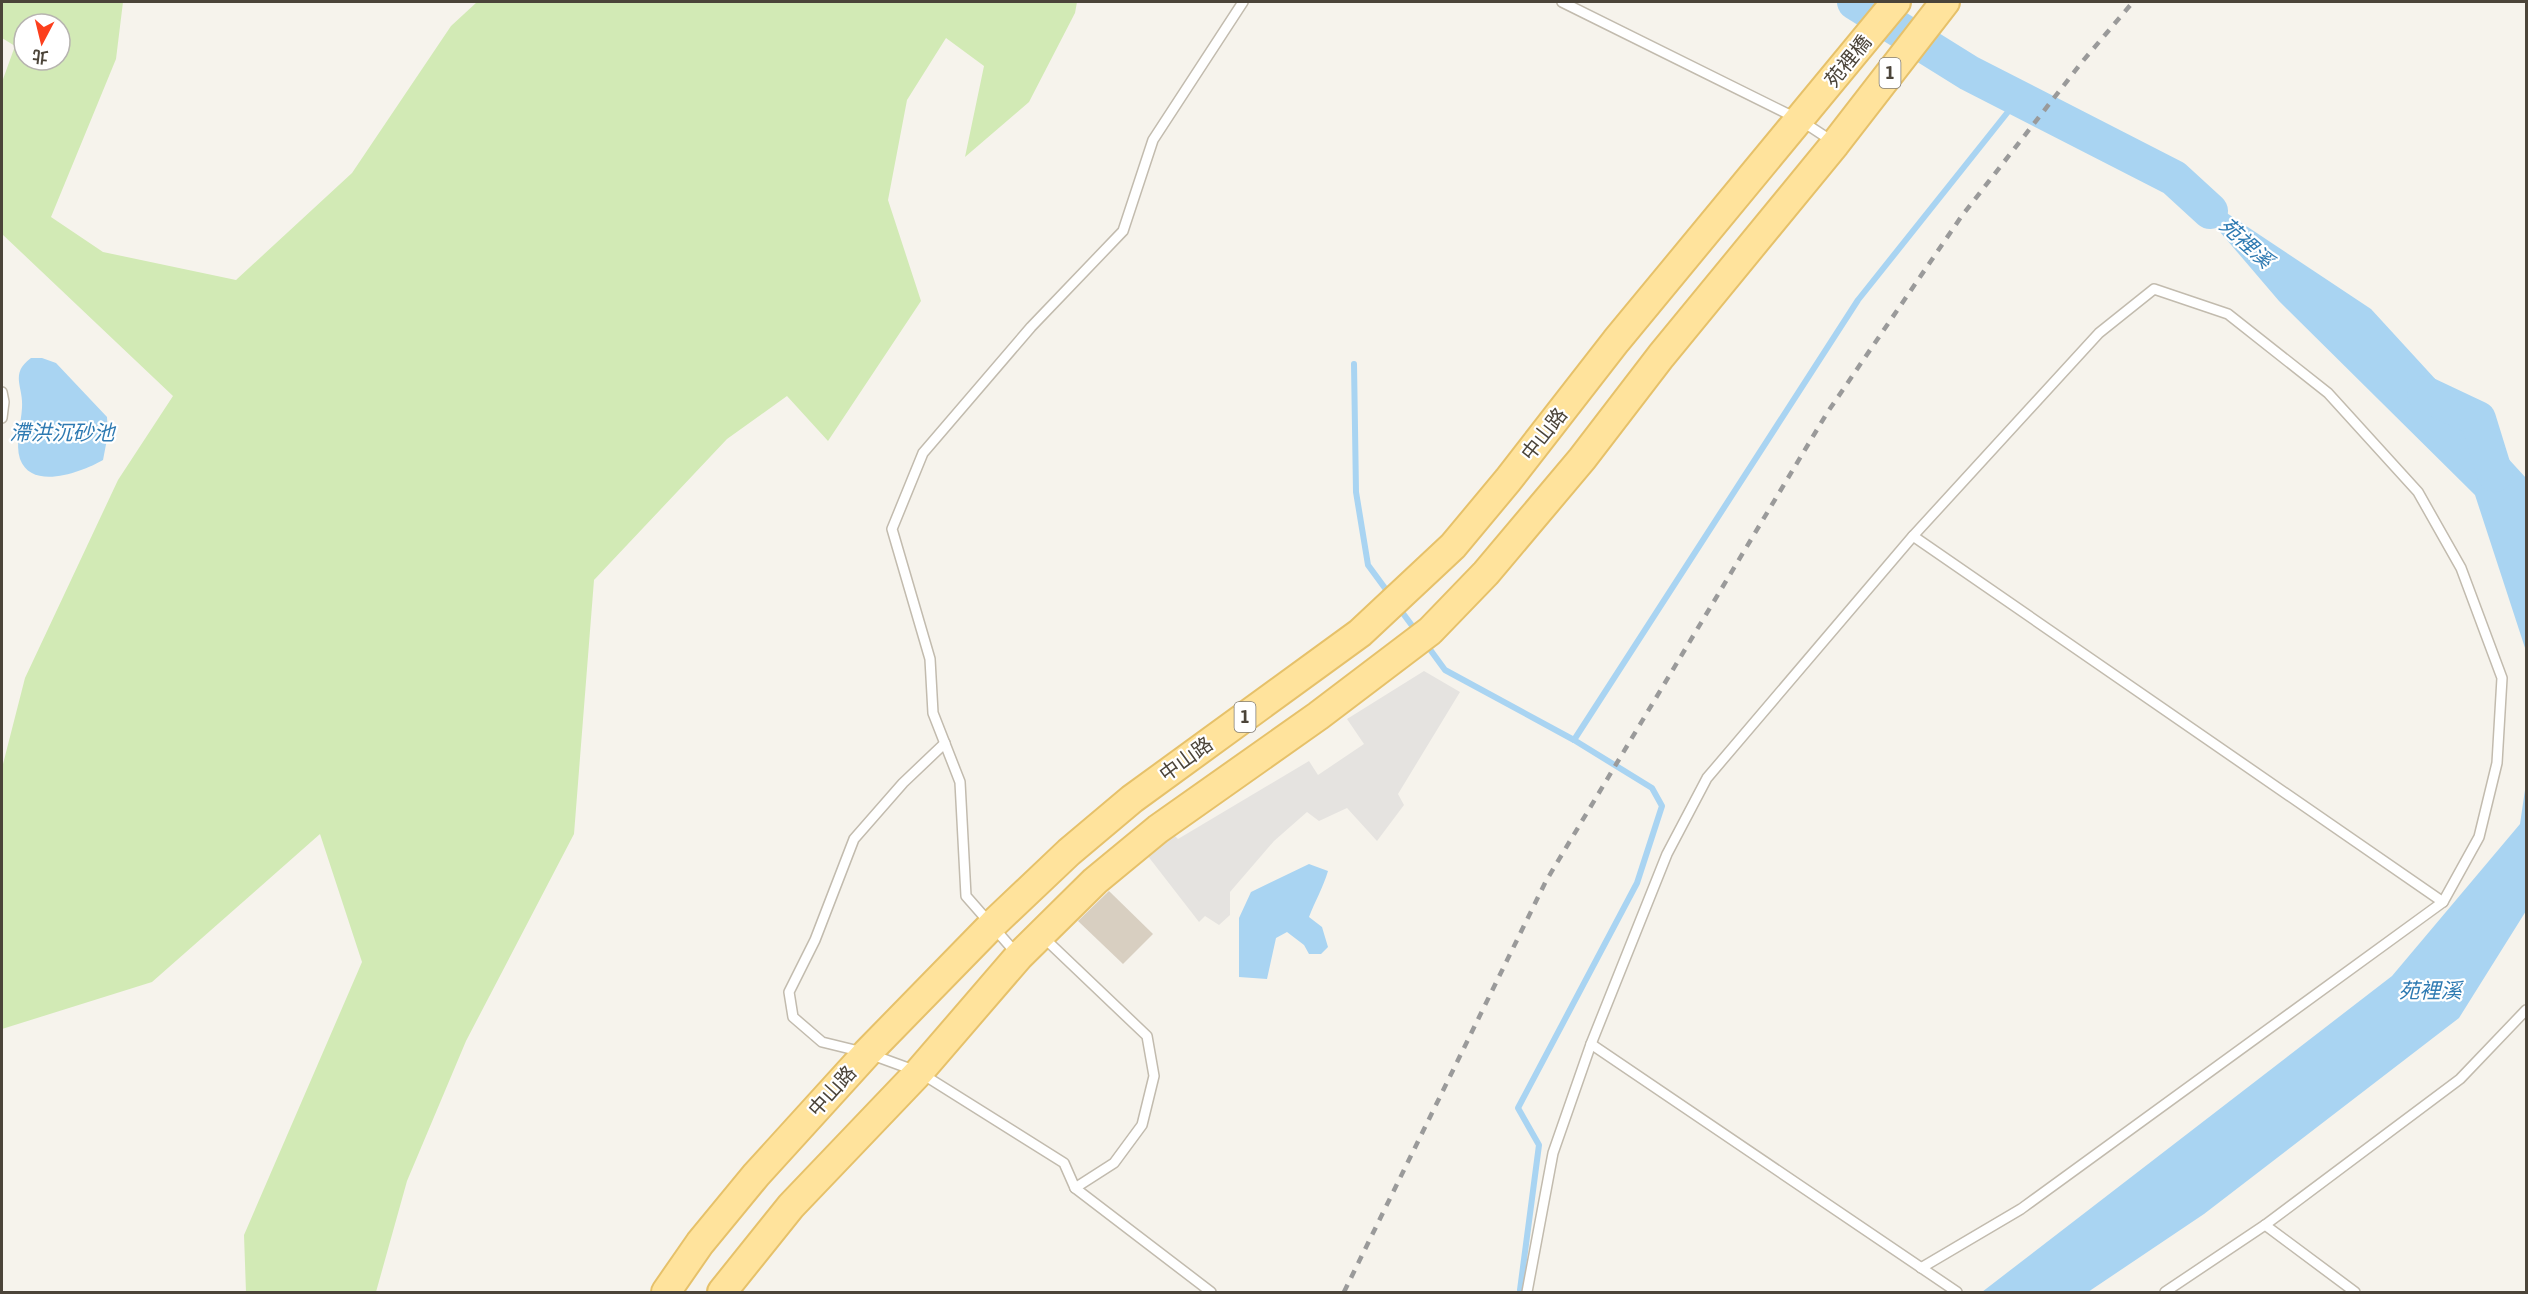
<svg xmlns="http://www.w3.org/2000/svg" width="2528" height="1294" font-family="'Asap Condensed','Noto Sans TC',sans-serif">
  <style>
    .green { fill: #d2eab5; fill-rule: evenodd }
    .parking { fill: #e5e3e0 }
    .water { fill: #a9d4f2 }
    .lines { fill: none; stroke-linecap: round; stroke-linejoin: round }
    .stream { stroke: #a9d4f2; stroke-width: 6 }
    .river { stroke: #a9d4f2; stroke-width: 36 }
    .building { fill: #d8cfc1 }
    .lane-casing { stroke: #c2bbae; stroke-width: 12 }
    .primary-casing { stroke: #e6c16a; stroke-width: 32 }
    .lane { stroke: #fff; stroke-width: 9 }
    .primary { stroke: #ffe39c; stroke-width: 28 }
    .rail { stroke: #9a9a9a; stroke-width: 4.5; stroke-dasharray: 8 8; stroke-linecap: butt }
    .labels { text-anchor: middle; stroke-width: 4.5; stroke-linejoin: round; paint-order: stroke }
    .shield { fill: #fff; stroke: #817c74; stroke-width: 1.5 }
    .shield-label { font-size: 18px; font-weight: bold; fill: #4b4439 }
    .street-label { font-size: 20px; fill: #4b4439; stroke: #fff }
    .water-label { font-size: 21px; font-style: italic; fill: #2e7ab2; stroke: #fff }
  </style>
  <rect width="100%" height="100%" fill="#f6f3ec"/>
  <path class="green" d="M 2,2 L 123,2 L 116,59 L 51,217 L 103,252 L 236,280 L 352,173 L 451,26 L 477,2 L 1077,2 L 1075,13 L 1029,102 L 965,157 L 984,66 L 946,38 L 907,100 L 888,200 L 921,301 L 828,441 L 787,396 L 727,439 L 594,580 L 574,834 L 466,1041 L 407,1181 L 376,1292 L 246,1292 L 244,1235 L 362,962 L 320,834 L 152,982 L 2,1029 L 2,768 L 25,678 L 118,480 L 173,396 L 2,234 L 2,82 L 15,46 L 2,38 ZM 24,24 L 60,24 L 60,60 L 24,60 Z"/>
  <polygon class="parking" points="1424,671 1460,692 1398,794 1404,805 1377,841 1347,808 1319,821 1307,812 1274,841 1230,892 1230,915 1219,925 1205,916 1199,922 1144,851 1171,832 1178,839 1309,761 1318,775 1364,744 1347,719"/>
  <g class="water">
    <polygon points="2174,178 2371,309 2526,478 2526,651 2475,495 2279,301"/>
    <path d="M 31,358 L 42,358 L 56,363 L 107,417 L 108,434 L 103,460 C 84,471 32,492 20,459 C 15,444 21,424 22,408 C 24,387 9,374 31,358 Z"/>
    <polygon points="2526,783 2526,911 2459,1018 2204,1214 2088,1292 1982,1292 2392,976 2520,824"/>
    <path d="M 1309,864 L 1328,871 C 1323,888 1315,901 1309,917 L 1322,927 L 1328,947 L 1321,954 L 1309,954 L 1304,945 L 1287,932 L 1276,938 L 1267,979 L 1239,977 L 1239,918 L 1251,892 Z"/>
  </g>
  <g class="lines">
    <g class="stream">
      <polyline points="1354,364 1356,492 1368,565 1390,595"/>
      <polyline points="1399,608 1416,631"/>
      <polyline points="1426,644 1445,670 1574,740 1858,300 2019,98"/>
      <polyline points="1524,1292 1520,1290 1539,1145 1518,1108 1637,883 1662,806 1652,788 1574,740"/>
    </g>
    <g class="river">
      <polyline points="1855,2 1969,73 2174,178 2210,211"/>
      <polyline points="2425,394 2478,419 2495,474"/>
    </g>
  </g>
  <polygon class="building" points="1109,891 1153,934 1123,964 1078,921"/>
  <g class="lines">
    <g class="lane-casing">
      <g id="lane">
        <polyline points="1562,2 1800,120 1832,141"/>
        <polyline points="2,392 4,402 2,418"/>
        <polyline points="1913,536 2443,902"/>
        <polyline points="945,743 903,783 854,839 815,940 789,992 793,1017 822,1042 867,1053 919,1072 1064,1163 1075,1188 1211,1292"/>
        <polyline points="1042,936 1147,1036 1154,1076 1142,1125 1114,1163 1075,1188"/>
        <polyline points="1016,953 966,896 960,782 933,713 930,659 892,529 923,453 1031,327 1123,231 1153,140 1243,2"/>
        <polyline points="1591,1044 1957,1292"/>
        <polyline points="2265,1225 2355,1292"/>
        <polyline points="1527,1292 1553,1153 1591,1044 1667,854 1707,778 1913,536 2099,333 2154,289 2228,314 2328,393 2418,492 2461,568 2502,678 2497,763 2479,837 2443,902 2021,1209 1921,1268"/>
        <polyline points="2165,1292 2265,1225 2460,1079 2526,1010"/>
      </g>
    </g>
    <g class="primary-casing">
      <g id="primary">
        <polyline points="666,1292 700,1243 756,1175 867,1053 993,924 1069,852 1132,799 1360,633 1453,546 1508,480 1616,341 1896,2"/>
        <polyline points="722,1292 791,1206 919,1072 1019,956 1095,881 1158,829 1318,716 1430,631 1486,573 1582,459 1661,356 1835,144 1945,2"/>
      </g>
    </g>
    <use href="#lane" class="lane"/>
    <use href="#primary" class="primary"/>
    <polyline class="rail" points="1344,1292 1546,881 1827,413 1961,217 2082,62 2133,2"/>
  </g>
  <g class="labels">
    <g class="shield">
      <rect x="1879.5" y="58" width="21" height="30" rx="4.5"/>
      <rect x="1234.5" y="702" width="21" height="30" rx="4.5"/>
    </g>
    <g class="shield-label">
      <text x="1890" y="79">1</text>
      <text x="1245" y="723">1</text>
    </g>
    <g class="street-label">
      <text transform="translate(1848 61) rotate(-51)" y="7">苑裡橋</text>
      <text transform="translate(1544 434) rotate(-52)" y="7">中山路</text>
      <text transform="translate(1186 759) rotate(-36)" y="7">中山路</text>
      <text transform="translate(832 1091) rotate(-48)" y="7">中山路</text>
    </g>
    <g class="water-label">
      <text transform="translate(2246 243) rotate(42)" y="7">苑裡溪</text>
      <text x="62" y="440">滯洪沉砂池</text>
      <text x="2430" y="998">苑裡溪</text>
    </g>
  </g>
  <rect width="2528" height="1294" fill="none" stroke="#4b4439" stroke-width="6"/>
  <g transform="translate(42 42) rotate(187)"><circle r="28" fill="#ffffff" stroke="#b7b4b0" stroke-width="1.5"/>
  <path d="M0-4.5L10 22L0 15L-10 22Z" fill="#fc3f1d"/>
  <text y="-9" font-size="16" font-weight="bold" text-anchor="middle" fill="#4b4439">北</text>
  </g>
</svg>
